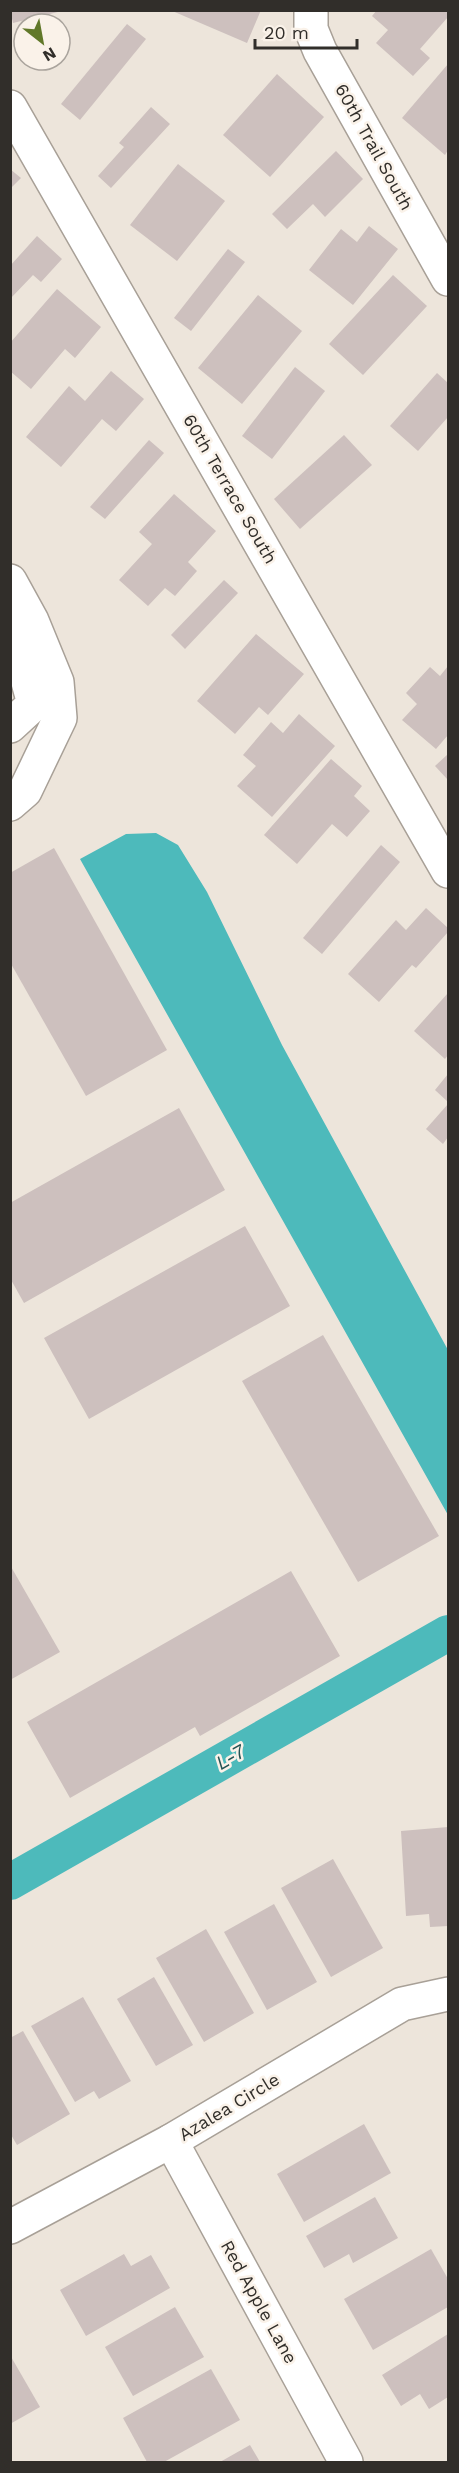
<svg xmlns="http://www.w3.org/2000/svg" width="459" height="2473" font-family="'Work Sans',sans-serif">
  <style>
    .water { fill: #4dbabb }
    .lines { fill: none; stroke-linecap: round; stroke-linejoin: round }
    .canal { stroke: #4dbabb; stroke-width: 36 }
    .building { fill: #cdc0be }
    .minor-casing { stroke: #a8a097; stroke-width: 36 }
    .minor { stroke: #fff; stroke-width: 33 }
    .labels { text-anchor: middle; stroke-width: 5; stroke-linejoin: round; paint-order: stroke }
    .street-label { font-size: 18px; fill: #312e2a; stroke: #faf2e9 }
    .water-label { font-size: 20px; font-style: italic; fill: #245354; stroke: #faf2e9 }
  </style>
  <rect width="100%" height="100%" fill="#ede5db"/>
  <polygon class="water" points="156,833 178,845 207,892 282,1045 448,1350 448,1515 80,859 126,834"/>
  <g class="lines">
    <polyline class="canal" points="10,1882 448,1633"/>
  </g>
  <g class="building">
    <polygon points="10,10 62,10 62,11 13,23"/>
    <polygon points="170,10 261,10 247,43"/>
    <polygon points="377,10 448,10 448,17 420,49 430,58 413,76 376,43 388,30 372,16"/>
    <polygon points="127,24 146,39 80,120 61,104"/>
    <polygon points="448,64 448,150 445,155 402,118"/>
    <polygon points="277,74 324,117 270,177 223,135"/>
    <polygon points="151,107 170,124 111,188 98,176 124,147 119,143"/>
    <polygon points="336,151 363,179 325,217 313,204 287,229 272,214"/>
    <polygon points="178,164 225,201 177,261 130,225"/>
    <polygon points="10,169 21,178 10,189"/>
    <polygon points="369,226 398,249 353,305 309,270 341,229 357,242"/>
    <polygon points="37,236 62,259 41,282 33,275 10,299 10,266"/>
    <polygon points="228,249 245,262 191,331 174,318"/>
    <polygon points="393,275 427,306 363,375 329,344"/>
    <polygon points="57,289 101,327 75,358 65,349 31,389 10,371 10,343"/>
    <polygon points="258,295 302,331 242,404 198,368"/>
    <polygon points="295,367 325,391 272,459 242,436"/>
    <polygon points="111,371 144,399 116,431 102,419 61,467 26,437 69,386 85,401"/>
    <polygon points="437,373 448,383 448,417 418,451 390,426"/>
    <polygon points="344,435 372,465 300,529 274,499"/>
    <polygon points="149,440 164,453 105,519 90,507"/>
    <polygon points="174,494 216,531 188,562 197,571 175,596 165,588 148,606 119,580 152,544 139,532"/>
    <polygon points="224,580 238,593 185,649 171,635"/>
    <polygon points="256,634 304,674 268,715 259,707 235,734 197,701"/>
    <polygon points="448,666 448,735 436,749 402,720 417,704 406,693 430,667 440,676"/>
    <polygon points="299,714 335,746 272,817 237,786 256,766 243,755 271,722 283,733"/>
    <polygon points="448,754 448,780 435,766"/>
    <polygon points="331,759 362,786 354,796 370,811 347,837 332,824 297,864 264,835"/>
    <polygon points="381,845 400,862 322,954 303,938"/>
    <polygon points="54,848 167,1050 86,1096 10,962 10,873"/>
    <polygon points="426,908 448,928 448,932 416,968 412,965 379,1002 348,974 396,920 406,930"/>
    <polygon points="448,993 448,1055 445,1059 414,1031"/>
    <polygon points="448,1074 448,1102 435,1090"/>
    <polygon points="448,1104 448,1137 443,1144 426,1129"/>
    <polygon points="179,1108 225,1190 24,1303 10,1278 10,1203"/>
    <polygon points="245,1226 290,1306 89,1419 44,1338"/>
    <polygon points="323,1335 439,1536 358,1582 242,1381"/>
    <polygon points="10,1565 60,1652 10,1680"/>
    <polygon points="291,1571 340,1656 200,1736 195,1727 70,1798 27,1722"/>
    <polygon points="448,1827 448,1926 430,1927 429,1914 406,1916 401,1831"/>
    <polygon points="333,1859 383,1948 331,1977 281,1888"/>
    <polygon points="274,1904 317,1982 267,2010 224,1932"/>
    <polygon points="206,1929 254,2013 204,2042 156,1958"/>
    <polygon points="154,1977 193,2045 156,2066 117,1999"/>
    <polygon points="83,1997 131,2081 99,2099 94,2091 75,2102 31,2026"/>
    <polygon points="23,2031 70,2114 17,2145 10,2133 10,2038"/>
    <polygon points="364,2124 391,2173 304,2222 277,2174"/>
    <polygon points="375,2197 398,2238 353,2263 349,2254 324,2268 306,2236"/>
    <polygon points="431,2249 448,2279 448,2307 373,2350 344,2299"/>
    <polygon points="124,2254 131,2266 151,2255 170,2288 86,2336 60,2290"/>
    <polygon points="175,2307 204,2357 133,2396 105,2347"/>
    <polygon points="448,2334 448,2397 429,2409 420,2394 401,2406 382,2375"/>
    <polygon points="10,2355 40,2407 10,2424"/>
    <polygon points="211,2369 240,2420 164,2462 147,2462 123,2418"/>
    <polygon points="250,2445 260,2462 220,2462"/>
  </g>
  <g class="lines">
    <g class="minor-casing">
      <g id="minor">
        <polyline points="311,10 311,29 320,51 448,279"/>
        <polyline points="10,107 448,871"/>
        <polyline points="10,581 32,621 57,682 60,718 25,791 10,804"/>
        <polyline points="10,629 17,642 34,704 10,726"/>
        <polyline points="171,2141 346,2462"/>
        <polyline points="10,2227 171,2141 402,2004 448,1994"/>
      </g>
    </g>
    <use href="#minor" class="minor"/>
  </g>
  <g class="labels">
    <g class="street-label">
      <text transform="translate(374 147) rotate(61)" y="6">60th Trail South</text>
      <text transform="translate(230 489) rotate(60)" y="6">60th Terrace South</text>
      <text transform="translate(229 2107) rotate(-31)" y="6">Azalea Circle</text>
      <text transform="translate(259 2302) rotate(61)" y="6">Red Apple Lane</text>
    </g>
    <g class="water-label">
      <text transform="translate(230 1757) rotate(-30)" y="7">L-7</text>
    </g>
  </g>
  <rect width="459" height="2473" fill="none" stroke="#312e2a" stroke-width="24"/>
  <g transform="translate(42 42) rotate(149)"><circle r="28" fill="#faf2e9" stroke="#aaa49d" stroke-width="1.5"/>
  <path d="M0-4.5L10 22L0 15L-10 22Z" fill="#617829"/>
  <text y="-9" font-size="16" font-weight="bold" text-anchor="middle" fill="#312e2a">N</text>
  </g>
  <path d="M255 39v9h102v-9" fill="none" stroke="#312e2a" stroke-width="3"/>
  <text x="264" y="39" font-size="18" fill="#312e2a" stroke="#faf2e9" stroke-width="4.5" paint-order="stroke">20 m</text>
</svg>
